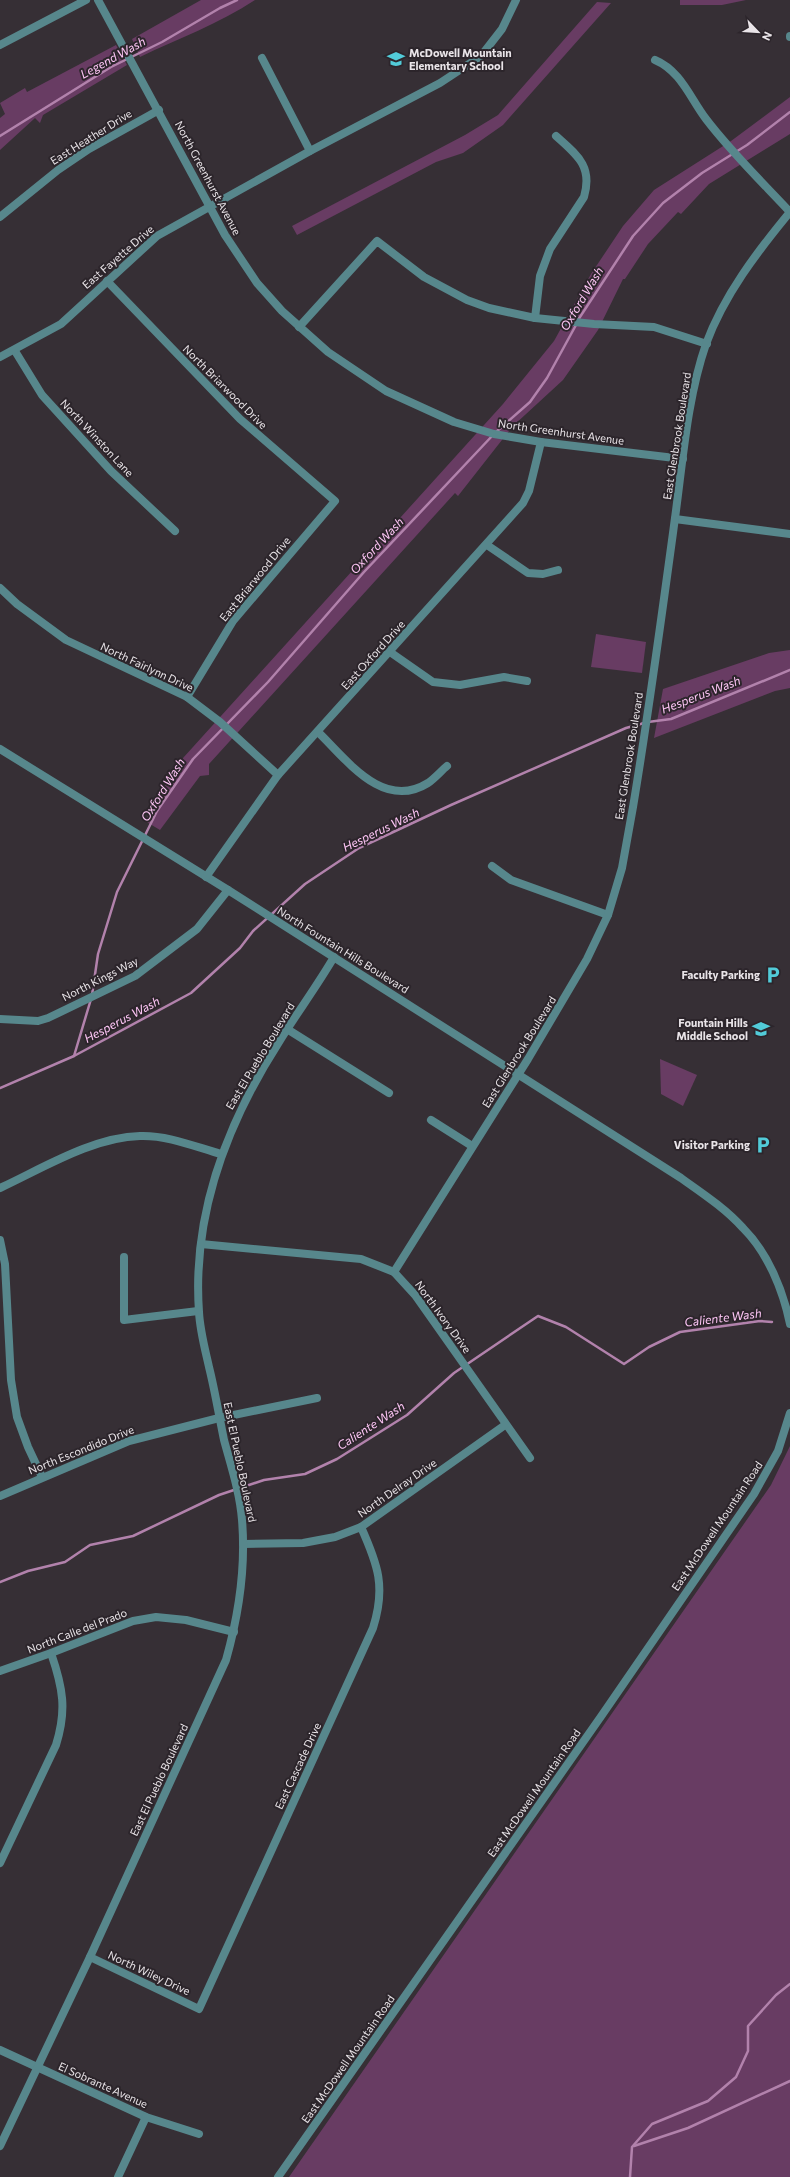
<svg xmlns="http://www.w3.org/2000/svg" width="790" height="2177" font-family="Commissioner,sans-serif">
  <style>
    .green { fill: #683c63 }
    .lines { fill: none; stroke-linecap: round; stroke-linejoin: round }
    .stream { stroke: #b282ac; stroke-width: 2.5 }
    .minor { stroke: #57878c; stroke-width: 8 }
    .labels { text-anchor: middle; stroke-width: 4; stroke-linejoin: round; paint-order: stroke }
    .poi-label { font-size: 11px; font-weight: bold; fill: #e9e4e8; stroke: #2c252b; text-anchor: end }
    .street-label { font-size: 11px; fill: #e9e4e8; stroke: #2c252b }
    .water-label { font-size: 12px; font-style: italic; fill: #fec6f6; stroke: #2c252b }
  </style>
  <rect width="100%" height="100%" fill="#362f35"/>
  <g class="green">
    <path d="M 201,0 L 255,0 C 219,24 179,38 140,57 L 132,39 Z"/>
    <polygon points="680,0 746,0 722,5 680,5"/>
    <polygon points="597,2 611,3 503,125 463,153 436,162 297,235 292,226 465,135 498,115"/>
    <polygon points="116,45 127,65 43,115 40,123 35,118 0,150 0,118 5,114 0,103 25,88 27,92"/>
    <polygon points="790,97 790,134 709,184 681,214 678,212 648,244 625,279 623,279 598,330 563,380 513,426 458,496 455,493 209,764 209,775 200,776 160,830 145,821 174,768 503,404 554,341 591,274 623,226 654,190 731,141"/>
    <polygon points="596,634 646,642 642,673 591,667"/>
    <polygon points="790,650 790,688 775,691 654,738 663,689 769,653"/>
    <polygon points="660,1059 697,1075 683,1106 661,1094"/>
    <polygon points="790,1446 790,2177 289,2177 771,1485"/>
  </g>
  <g class="lines">
    <g class="stream">
      <polyline points="0,136 111,67 162,42 220,8 237,0"/>
      <polyline points="578,320 633,236 663,203 702,173 747,145 790,112"/>
      <polyline points="496,432 530,402 547,378 576,325"/>
      <polyline points="648,722 671,719 790,670"/>
      <polyline points="92,995 98,954 117,892 157,811 193,759 268,682 364,572 493,435"/>
      <polyline points="74,1056 91,999"/>
      <polyline points="0,1088 74,1056 191,993 240,948 253,931 305,884 359,848 451,805 626,728 644,723"/>
      <polyline points="0,1582 28,1571 65,1562 90,1545 133,1536 219,1495 264,1480 305,1474 337,1459 407,1415 454,1373 538,1316 566,1327 624,1364 649,1347 680,1332 760,1321 772,1322"/>
      <polyline points="634,2146 688,2128 790,2081"/>
      <polyline points="630,2177 632,2147 652,2124 708,2101 736,2077 748,2051 748,2026 776,1995 790,1984"/>
    </g>
    <g class="minor">
      <polyline points="98,0 225,235 257,283 282,311 328,352 386,391 454,422 494,434 541,442 683,459"/>
      <polyline points="790,36 790,37"/>
      <polyline points="0,45 86,0"/>
      <polyline points="262,58 310,151"/>
      <path d="M 655,60 C 681,71 690,98 706,119 C 731,152 762,182 790,212"/>
      <polyline points="0,217 58,170 89,149 159,110"/>
      <polyline points="107,281 240,419 335,501 233,621 187,697"/>
      <path d="M 535,318 L 540,276 L 550,249 L 584,197 C 593,166 577,155 556,136"/>
      <polyline points="299,327 377,241 424,277 467,300 489,308 535,318 594,324 654,327 707,344"/>
      <polyline points="15,351 42,395 111,471 175,531"/>
      <polyline points="0,357 61,324 157,236 310,151 440,83 481,56 502,29 516,0"/>
      <polyline points="675,519 790,534"/>
      <polyline points="487,545 528,573 543,574 558,570"/>
      <polyline points="0,588 17,604 66,640 187,697 220,722 278,775"/>
      <polyline points="390,652 433,682 460,685 504,677 527,681"/>
      <path d="M 318,732 C 347,760 383,811 428,783 C 435,778 441,771 447,766"/>
      <path d="M 0,749 L 228,890 L 681,1178 C 702,1193 725,1208 743,1228 C 768,1253 783,1290 790,1324"/>
      <polyline points="492,866 511,880 608,915"/>
      <polyline points="206,877 278,775 523,503 529,491 541,442"/>
      <polyline points="0,1019 38,1021 48,1018 135,976 197,929 228,890"/>
      <polyline points="287,1029 389,1093"/>
      <polyline points="431,1120 472,1146"/>
      <path d="M 0,1188 C 43,1168 93,1137 140,1136 C 168,1135 196,1147 221,1154"/>
      <polyline points="0,1240 5,1264 11,1380 17,1417 28,1447 42,1477"/>
      <polyline points="201,1244 361,1259 394,1272 415,1295 530,1458"/>
      <polyline points="124,1257 124,1320 198,1311"/>
      <path d="M 394,1272 L 528,1059 L 587,959 L 608,915 L 622,868 L 633,807 C 649,711 662,614 675,518 C 683,460 687,399 706,344 C 724,295 757,252 790,212"/>
      <polyline points="0,1496 129,1441 219,1418 317,1398"/>
      <polyline points="243,1544 303,1543 335,1537 361,1527 505,1425"/>
      <polyline points="0,1671 51,1653 133,1621 156,1617 186,1620 234,1632"/>
      <path d="M 0,1863 L 56,1745 C 67,1710 63,1688 51,1653"/>
      <path d="M 90,1957 L 199,2009 L 373,1628 C 386,1587 378,1565 361,1527"/>
      <polyline points="0,2050 146,2117 199,2134"/>
      <path d="M 0,2146 L 90,1957 L 226,1660 C 239,1614 246,1568 242,1520 C 240,1493 231,1466 224,1440 C 219,1416 215,1391 209,1367 C 205,1349 200,1331 199,1312 C 192,1214 227,1123 279,1042 C 297,1013 317,986 334,957"/>
      <polyline points="118,2177 146,2117"/>
      <polyline points="278,2177 602,1715 754,1494 778,1451 790,1413"/>
    </g>
  </g>
  <defs>
    <g id="school-bare" transform="scale(1.38)"><path d="M0-5L7-2L0 1L-7-2ZM-4 1L0 2.5L4 1V4Q0 6-4 4Z" fill="#52cbd8" stroke="#2c252b" stroke-width="2.5" paint-order="stroke"/></g>
    <g id="parking-bare" transform="scale(1.38)"><path d="M-3.5-5.5H1a3.5 3.5 0 0 1 0 7H-1V5.5H-3.5ZM-1-3.4V-.6H.8a1.4 1.4 0 0 0 0-2.8Z" fill="#52cbd8" stroke="#2c252b" stroke-width="2.5" paint-order="stroke"/></g>
  </defs>
  <g fill-rule="evenodd">
    <use href="#school-bare" x="396" y="59"/>
    <use href="#parking-bare" x="773" y="975"/>
    <use href="#school-bare" x="761" y="1029"/>
    <use href="#parking-bare" x="763" y="1145"/>
  </g>
  <g class="labels">
    <g class="poi-label">
      <text x="409" y="57" text-anchor="start">McDowell Mountain<tspan x="409" dy="13">Elementary School</tspan></text>
      <text x="760" y="979">Faculty Parking</text>
      <text x="748" y="1027">Fountain Hills<tspan x="748" dy="13">Middle School</tspan></text>
      <text x="750" y="1149">Visitor Parking</text>
    </g>
    <g class="street-label">
      <text transform="translate(91 137) rotate(-32)" y="4">East Heather Drive</text>
      <text transform="translate(208 178) rotate(62)" y="4">North Greenhurst Avenue</text>
      <text transform="translate(118 257) rotate(-41)" y="4">East Fayette Drive</text>
      <text transform="translate(225 387) rotate(45)" y="4">North Briarwood Drive</text>
      <text transform="translate(561 432) rotate(8)" y="4">North Greenhurst Avenue</text>
      <text transform="translate(677 436) rotate(-81)" y="4">East Glenbrook Boulevard</text>
      <text transform="translate(97 438) rotate(47)" y="4">North Winston Lane</text>
      <text transform="translate(255 579) rotate(-51)" y="4">East Briarwood Drive</text>
      <text transform="translate(373 655) rotate(-48)" y="4">East Oxford Drive</text>
      <text transform="translate(147 667) rotate(25)" y="4">North Fairlynn Drive</text>
      <text transform="translate(629 756) rotate(-81)" y="4">East Glenbrook Boulevard</text>
      <text transform="translate(343 950) rotate(32)" y="4">North Fountain Hills Boulevard</text>
      <text transform="translate(100 979) rotate(-27)" y="4">North Kings Way</text>
      <text transform="translate(519 1052) rotate(-58)" y="4">East Glenbrook Boulevard</text>
      <text transform="translate(260 1056) rotate(-59)" y="4">East El Pueblo Boulevard</text>
      <text transform="translate(443 1317) rotate(54)" y="4">North Ivory Drive</text>
      <text transform="translate(81 1450) rotate(-22)" y="4">North Escondido Drive</text>
      <text transform="translate(240 1462) rotate(78)" y="4">East El Pueblo Boulevard</text>
      <text transform="translate(397 1488) rotate(-35)" y="4">North Delray Drive</text>
      <text transform="translate(717 1526) rotate(-56)" y="4">East McDowell Mountain Road</text>
      <text transform="translate(77 1631) rotate(-21)" y="4">North Calle del Prado</text>
      <text transform="translate(298 1766) rotate(-65)" y="4">East Cascade Drive</text>
      <text transform="translate(159 1780) rotate(-65)" y="4">East El Pueblo Boulevard</text>
      <text transform="translate(534 1793) rotate(-55)" y="4">East McDowell Mountain Road</text>
      <text transform="translate(149 1973) rotate(25)" y="4">North Wiley Drive</text>
      <text transform="translate(348 2059) rotate(-55)" y="4">East McDowell Mountain Road</text>
      <text transform="translate(103 2085) rotate(24)" y="4">El Sobrante Avenue</text>
    </g>
    <g class="water-label">
      <text transform="translate(113 58) rotate(-29)" y="4">Legend Wash</text>
      <text transform="translate(582 299) rotate(-59)" y="4">Oxford Wash</text>
      <text transform="translate(377 546) rotate(-47)" y="4">Oxford Wash</text>
      <text transform="translate(701 695) rotate(-21)" y="4">Hesperus Wash</text>
      <text transform="translate(163 790) rotate(-58)" y="4">Oxford Wash</text>
      <text transform="translate(381 830) rotate(-26)" y="4">Hesperus Wash</text>
      <text transform="translate(122 1020) rotate(-28)" y="4">Hesperus Wash</text>
      <text transform="translate(723 1318) rotate(-7)" y="4">Caliente Wash</text>
      <text transform="translate(371 1426) rotate(-33)" y="4">Caliente Wash</text>
    </g>
  </g>
  <g transform="translate(758 32) rotate(115)" stroke="#2c252b" stroke-width="3" paint-order="stroke">
  <path d="M0-3L7 15L0 10L-7 15Z" fill="#e9e4e8"/>
  <text y="-6" font-size="11" font-weight="bold" text-anchor="middle" fill="#e9e4e8">N</text>
  </g>
</svg>
